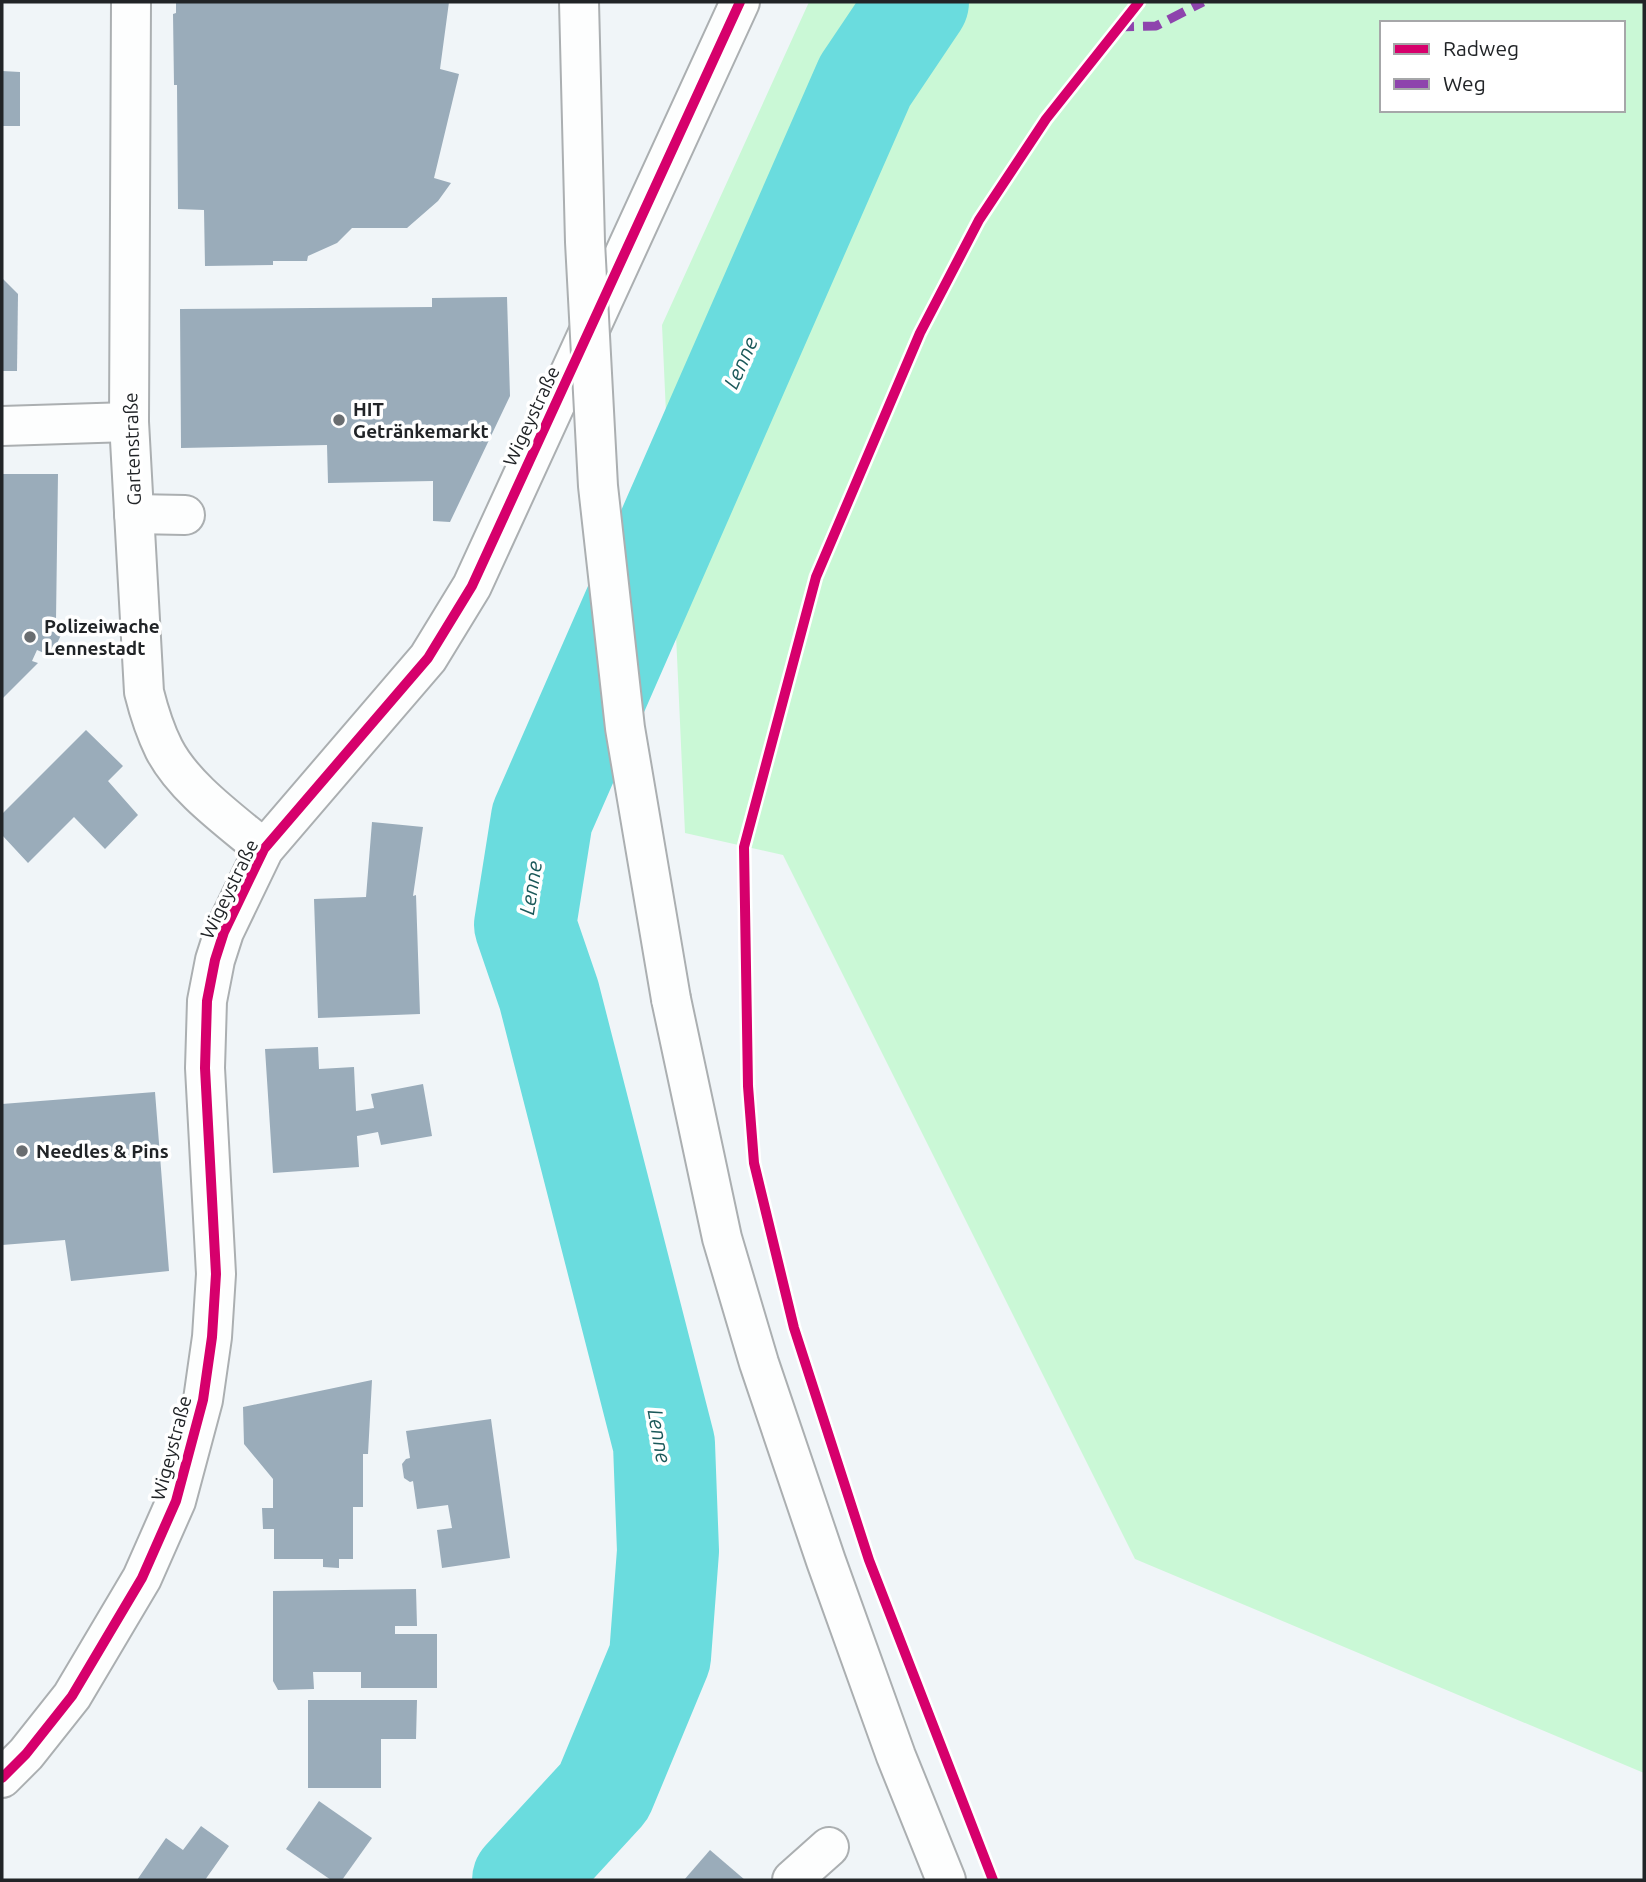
<svg xmlns="http://www.w3.org/2000/svg" width="1646" height="1882" font-family="Ubuntu,sans-serif">
  <style>
    .green { fill: #caf8d6; fill-rule: evenodd }
    .lines { fill: none; stroke-linecap: round; stroke-linejoin: round }
    .river { stroke: #6adcde; stroke-width: 102 }
    .building { fill: #9aacba }
    .minor-casing { stroke: #abafb1; stroke-width: 42 }
    .major-casing { stroke: #abafb1; stroke-width: 42 }
    .minor { stroke: #fdfefe; stroke-width: 38 }
    .major { stroke: #fdfefe; stroke-width: 38 }
    .major-bridge-casing { stroke: #abafb1; stroke-width: 42; stroke-linecap: butt }
    .major-bridge { stroke: #fdfefe; stroke-width: 38 }
    .quiet { stroke: #8e44ad; stroke-width: 9; stroke-dasharray: 18 9; stroke-linecap: butt }
    .cycleway-casing { stroke: #fff; stroke-width: 15 }
    .cycleway { stroke: #d6006c; stroke-width: 10 }
    .poi-dot { fill: #696d70; stroke: #fff; stroke-width: 2.5 }
    .labels { text-anchor: middle; stroke-width: 7; stroke-linejoin: round; paint-order: stroke }
    .poi-label { font-size: 19px; font-weight: bold; fill: #212427; stroke: #fff; text-anchor: start }
    .street-label { font-size: 19px; fill: #212427; stroke: #fff }
    .water-label { font-size: 21px; font-style: italic; fill: #1b595a; stroke: #fff }
  </style>
  <rect width="100%" height="100%" fill="#f0f5f8"/>
  <path class="green" d="M 809,2 L 1644,2 L 1644,1773 L 1135,1559 L 783,855 L 685,833 L 662,325 ZM 1382,23 L 1623,23 L 1623,110 L 1382,110 Z"/>
  <g class="lines">
    <polyline class="river" points="523,1880 604,1792 660,1657 668,1551 664,1444 549,995 525,925 542,818 865,81 918,2"/>
  </g>
  <g class="building">
    <polygon points="176,2 449,2 440,69 459,74 434,178 451,183 438,201 407,228 352,228 337,243 308,256 307,261 273,261 273,265 205,266 204,210 178,209 177,85 174,85 173,14 176,13"/>
    <polygon points="2,71 20,72 20,126 2,126"/>
    <polygon points="2,278 18,294 17,371 2,371"/>
    <polygon points="507,297 510,396 450,522 433,521 433,481 328,483 327,445 181,448 180,309 432,307 432,298"/>
    <polygon points="2,474 58,474 56,620 50,618 46,629 61,635 51,656 37,650 32,661 38,663 2,699"/>
    <polygon points="86,730 123,766 108,781 138,815 105,849 74,817 28,863 2,835 2,814"/>
    <polygon points="372,822 423,827 413,896 416,895 420,1014 318,1018 314,899 366,897"/>
    <polygon points="318,1047 319,1069 354,1067 356,1111 374,1108 371,1094 423,1084 432,1136 381,1145 378,1132 357,1136 359,1167 273,1173 265,1049"/>
    <polygon points="155,1092 169,1271 71,1281 65,1240 2,1245 2,1104"/>
    <polygon points="372,1380 368,1454 363,1454 363,1507 353,1507 353,1559 339,1559 339,1568 323,1567 323,1559 274,1559 274,1529 263,1529 262,1508 273,1508 273,1479 244,1444 243,1407"/>
    <polygon points="491,1419 510,1558 442,1568 437,1530 452,1528 448,1505 417,1509 413,1481 410,1482 404,1478 402,1464 406,1459 410,1458 406,1431"/>
    <polygon points="416,1589 417,1626 395,1626 395,1634 437,1634 437,1688 361,1688 361,1672 313,1672 314,1689 278,1690 273,1681 273,1591"/>
    <polygon points="308,1700 417,1700 416,1739 381,1739 381,1788 308,1788"/>
    <polygon points="319,1801 372,1838 342,1880 331,1880 286,1849"/>
    <polygon points="201,1826 229,1846 205,1880 137,1880 166,1838 183,1850"/>
    <polygon points="710,1850 745,1880 684,1880"/>
  </g>
  <g class="lines">
    <g class="minor-casing">
      <g id="minor">
        <path d="M 131,2 L 129,422 L 144,692 C 149,712 155,731 164,749 C 184,788 231,821 264,849"/>
        <polyline points="2,426 129,422"/>
        <polyline points="134,514 185,515"/>
        <polyline points="2,1778 26,1754 72,1696 142,1578 176,1501 203,1400 212,1337 216,1274 205,1068 207,1001 215,960 224,932 264,849 428,658 472,586 740,2"/>
        <polyline points="792,1880 829,1847"/>
      </g>
    </g>
    <g class="major-casing">
      <polyline id="major" points="671,999 722,1238 759,1363 826,1561 896,1756 946,1880"/>
    </g>
    <use href="#minor" class="minor"/>
    <use href="#major" class="major"/>
    <g class="major-bridge-casing">
      <polyline id="major-bridge" points="579,2 585,242 598,486 625,728 671,999"/>
    </g>
    <use href="#major-bridge" class="major-bridge"/>
    <polyline class="quiet" points="1116,27 1156,26 1203,2"/>
    <g class="cycleway-casing">
      <g id="cycleway">
        <polyline points="2,1778 26,1754 72,1696 142,1578 176,1501 203,1400 212,1337 216,1274 205,1068 207,1001 215,960 224,932 264,849 428,658 472,586 740,2"/>
        <polyline points="993,1880 869,1560 794,1328 754,1163 748,1086 744,847 816,577 920,333 979,220 1046,119 1139,2"/>
      </g>
    </g>
    <use href="#cycleway" class="cycleway"/>
  </g>
  <g class="poi-dot">
    <circle cx="339" cy="420" r="7"/>
    <circle cx="30" cy="637" r="7"/>
    <circle cx="22" cy="1151" r="7"/>
  </g>
  <g class="labels">
    <g class="poi-label">
      <text x="353" y="416">HIT<tspan x="353" dy="22">Getränkemarkt</tspan></text>
      <text x="44" y="633">Polizeiwache<tspan x="44" dy="22">Lennestadt</tspan></text>
      <text x="36" y="1158">Needles &amp; Pins</text>
    </g>
    <g class="street-label">
      <text transform="translate(531 416) rotate(-65)" y="7">Wigeystraße</text>
      <text transform="translate(132 449) rotate(-92)" y="7">Gartenstraße</text>
      <text transform="translate(229 889) rotate(-64)" y="7">Wigeystraße</text>
      <text transform="translate(171 1448) rotate(-75)" y="7">Wigeystraße</text>
    </g>
    <g class="water-label">
      <text transform="translate(741 363) rotate(-66)" y="7">Lenne</text>
      <text transform="translate(531 888) rotate(-81)" y="7">Lenne</text>
      <text transform="translate(659 1436) rotate(80)" y="7">Lenne</text>
    </g>
  </g>
  <rect width="1646" height="1882" fill="none" stroke="#212427" stroke-width="7"/>
  <rect x="1380" y="21" width="245" height="91" fill="#ffffff" stroke="#a6a7a9" stroke-width="2"/>
  <rect x="1394" y="44" width="35" height="10" fill="#d6006c" stroke="#a6a7a9" stroke-width="2"/>
  <text x="1443" y="56" font-size="21" fill="#212427">Radweg</text>
  <rect x="1394" y="79" width="35" height="10" fill="#8e44ad" stroke="#a6a7a9" stroke-width="2"/>
  <text x="1443" y="91" font-size="21" fill="#212427">Weg</text>
</svg>
